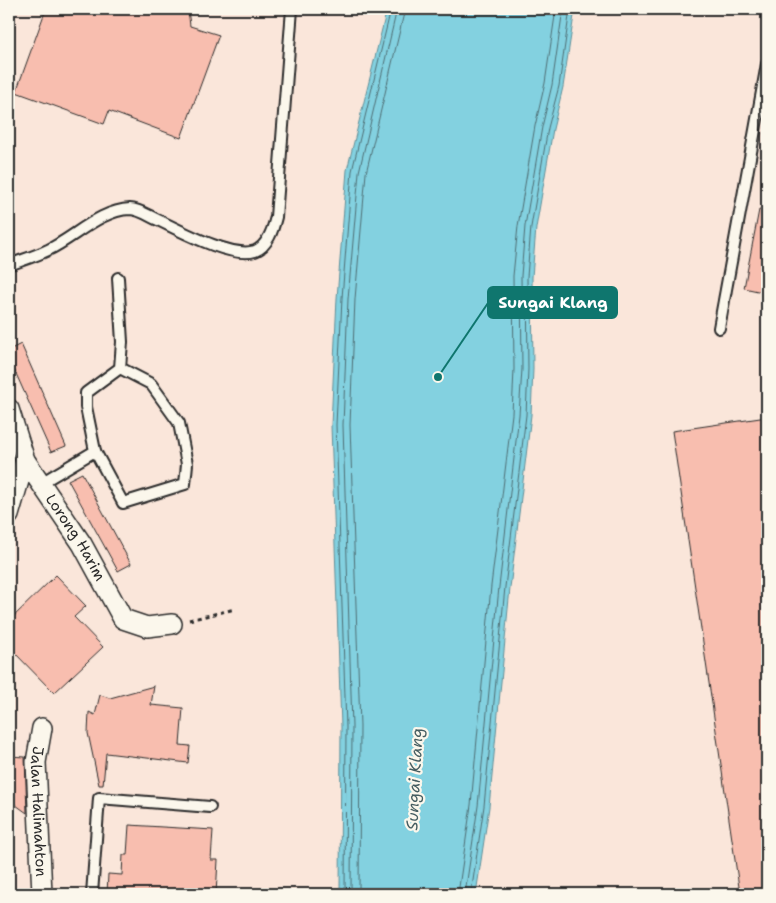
<svg xmlns="http://www.w3.org/2000/svg" width="776" height="903" font-family="'Shantell Sans',sans-serif">
  <style>
    .water { fill: #83d1e0; stroke: #608f98 }
    .lines { fill: none; stroke-linecap: round; stroke-linejoin: round }
    .shore { stroke: #4e6d73; stroke-width: 1 }
    .building { fill: #f8beaf; stroke: #2b2b2b }
    .lane-casing { stroke: #2b2b2b; stroke-width: 14 }
    .street-casing { stroke: #2b2b2b; stroke-width: 22 }
    .path { stroke: #2b2b2b; stroke-width: 3; stroke-dasharray: 4 4; stroke-linecap: butt }
    .lane { stroke: #fbf7ec; stroke-width: 10 }
    .street { stroke: #fbf7ec; stroke-width: 19 }
    .labels { text-anchor: middle; stroke-width: 4.5; stroke-linejoin: round; paint-order: stroke }
    .street-label { font-size: 15px; fill: #2b2b2b; stroke: #fbf7ec }
    .water-label { font-size: 16px; font-style: italic; fill: #455d61; stroke: #fbf7ec }
    .leader { fill: none; stroke: #0f766e; stroke-width: 2 }
    .callout-dot { fill: #0f766e; stroke: #fbf7ec; stroke-width: 2 }
    .callout { fill: #0f766e; stroke: #0f766e; stroke-width: 2 }
    .callout-label { font-size: 16px; text-anchor: middle; font-weight: bold; fill: #fff }
  </style>
  <rect width="100%" height="100%" fill="#fae6da"/>
  <filter id="ink" filterUnits="userSpaceOnUse"><feTurbulence type="fractalNoise" baseFrequency=".02" numOctaves="2"/><feDisplacementMap in="SourceGraphic" scale="10" xChannelSelector="R" yChannelSelector="G"/><feConvolveMatrix kernelMatrix="1 2 1 2 8 2 1 2 1" color-interpolation-filters="sRGB"/></filter>
  <g filter="url(#ink)">
    <polygon class="water" points="387,9 575,9 563,87 553,129 536,228 532,277 533,369 531,415 510,588 489,807 476,894 340,894 341,727 331,425 337,298 347,170"/>
    <g class="lines">
      <g class="shore">
        <polyline points="345,894 346,727 336,425 342,298 352,171 391,9"/>
        <polyline points="351,894 352,727 343,425 348,299 359,172 397,9"/>
        <polyline points="359,894 360,726 350,425 355,299 366,173 405,9"/>
        <polyline points="458,894 471,805 491,586 512,414 514,369 513,276 518,226 535,126 545,83 556,9"/>
        <polyline points="465,894 478,806 499,587 519,415 522,369 521,276 525,226 542,127 552,85 563,9"/>
        <polyline points="471,894 484,806 505,587 526,415 528,369 527,277 531,227 548,128 559,86 570,9"/>
      </g>
    </g>
    <g class="building">
      <polygon points="46,9 188,9 190,26 219,35 181,138 109,111 104,124 16,92"/>
      <polygon points="759,210 767,211 767,293 744,288"/>
      <polygon points="21,344 66,446 51,452 9,358 9,350"/>
      <polygon points="767,417 767,894 740,894 672,431"/>
      <polygon points="82,473 131,564 118,571 68,480"/>
      <polygon points="56,575 86,606 74,617 103,647 54,693 9,647 9,621"/>
      <polygon points="154,686 151,705 183,708 180,745 190,746 188,763 106,753 103,785 99,785 88,733 89,712 95,715 100,695 110,698"/>
      <polygon points="9,756 25,757 27,813 9,800"/>
      <polygon points="129,825 213,830 211,860 218,860 216,894 107,894 108,874 122,875 123,855 127,855"/>
    </g>
    <g class="lines">
      <g class="lane-casing">
        <g id="lane">
          <path d="M 9,265 C 22,260 36,256 48,250 C 74,238 100,210 130,209 C 139,209 149,216 158,220 C 179,230 232,259 255,251 C 268,246 273,229 276,217 L 292,9"/>
          <polyline points="719,328 767,64"/>
          <polyline points="95,451 123,503 185,484 187,464 179,423 151,384 120,368"/>
          <polyline points="41,483 95,451 86,407 86,393 120,368 122,342 118,278"/>
          <polyline points="92,894 99,798 210,807"/>
        </g>
      </g>
      <g class="street-casing">
        <g id="street">
          <path id="s1" d="M 9,409 L 25,460 L 82,544 L 123,619 L 147,627 L 172,624"/>
          <polyline points="9,515 25,460"/>
          <path id="s2" d="M 42,728 L 36,762 L 42,894"/>
        </g>
      </g>
      <polyline class="path" points="189,620 235,609"/>
      <use href="#lane" class="lane"/>
      <use href="#street" class="street"/>
    </g>
  </g>
  <g class="labels">
    <g class="street-label">
      <text dy="5" stroke="none"><textPath href="#s1" startOffset="146">Lorong Harim</textPath></text>
      <text dy="5" stroke="none"><textPath href="#s2" startOffset="84">Jalan Halimahton</textPath></text>
    </g>
    <g class="water-label">
      <text transform="translate(414 779) rotate(-87)" y="6">Sungai Klang</text>
    </g>
  </g>
  <path class="leader" d="M438 377L488 303"/>
  <circle class="callout-dot" cx="438" cy="377" r="5"/>
  <rect class="callout" x="488" y="287" width="129" height="31" rx="5"/>
  <g class="callout-label">
    <text x="553" y="308">Sungai Klang</text>
  </g>
  <rect width="776" height="903" fill="none" stroke="#fbf7ec" stroke-width="30"/>
  <rect x="15" y="15" width="746" height="873" fill="none" stroke="#2b2b2b" stroke-width="2" filter="url(#ink)"/>
</svg>
